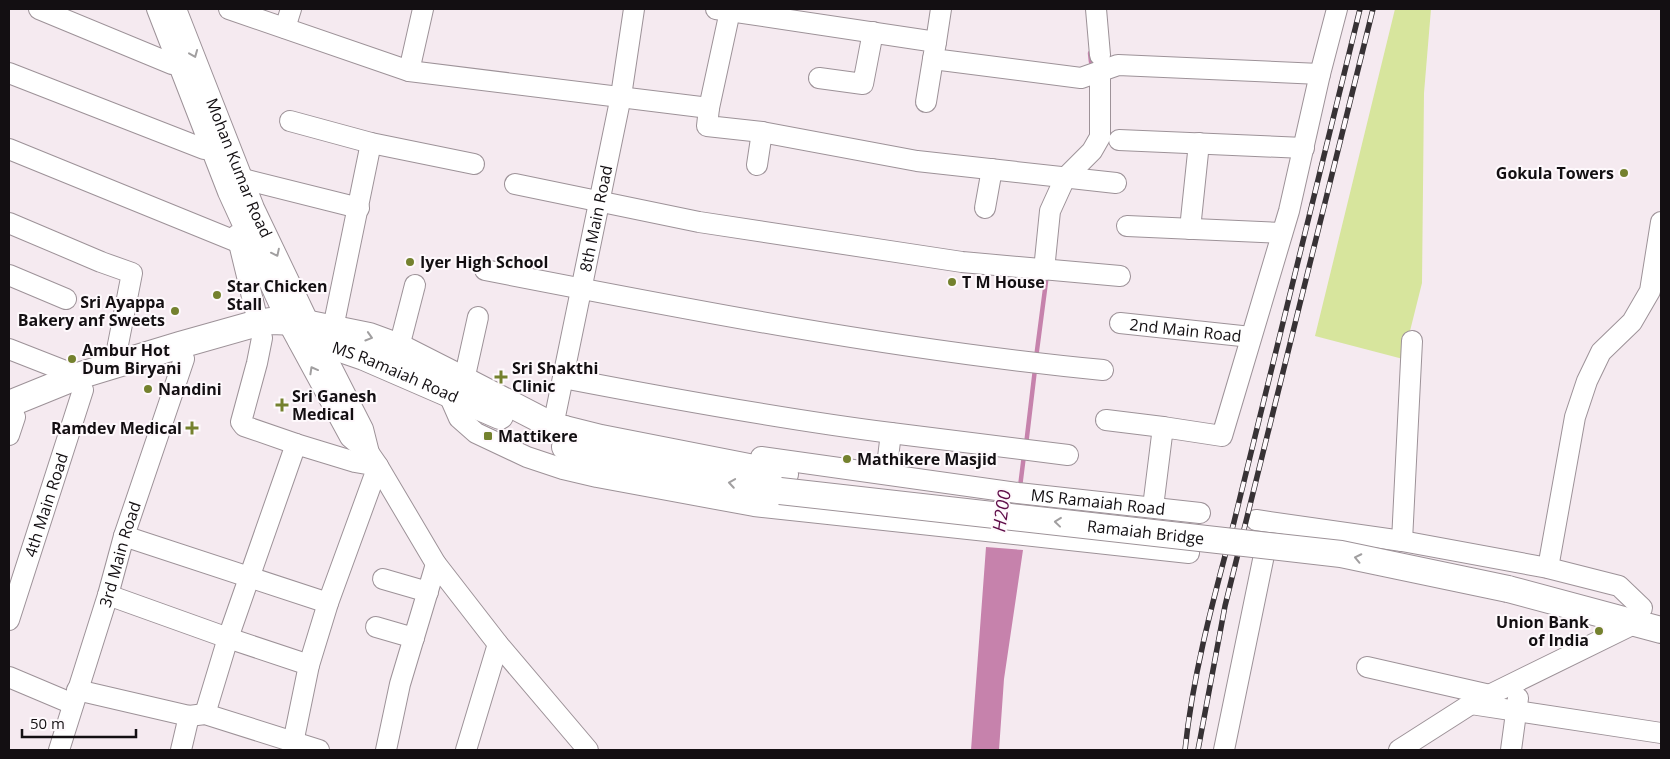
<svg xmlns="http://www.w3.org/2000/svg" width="1670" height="759" font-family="'Open Sans',sans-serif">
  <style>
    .green { fill: #d7e59d }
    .water { fill: #c682ac }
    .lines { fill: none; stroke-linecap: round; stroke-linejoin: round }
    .stream { stroke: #c682ac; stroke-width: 4.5 }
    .minor-casing { stroke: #9d9298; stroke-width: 22 }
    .major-casing { stroke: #9d9298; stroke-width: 28 }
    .minor { stroke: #fff; stroke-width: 20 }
    .major { stroke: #fff; stroke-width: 26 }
    .rail-casing { stroke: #373235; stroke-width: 5.5 }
    .rail { stroke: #fef9fc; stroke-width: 4; stroke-dasharray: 11; stroke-linecap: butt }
    .major-bridge-casing { stroke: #9d9298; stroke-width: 28; stroke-linecap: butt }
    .major-bridge { stroke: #fff; stroke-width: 26 }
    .oneway { stroke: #a19fa0 }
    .poi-dot { fill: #74812e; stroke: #fef9fc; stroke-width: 2 }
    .labels { text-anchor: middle; stroke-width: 4; stroke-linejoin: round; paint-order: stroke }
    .street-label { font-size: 16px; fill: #130f12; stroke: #fef9fc }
    .poi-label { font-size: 16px; font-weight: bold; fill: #130f12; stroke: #fef9fc; text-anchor: start }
    .water-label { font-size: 18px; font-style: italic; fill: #5f0c48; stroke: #fef9fc }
  </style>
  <rect width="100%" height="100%" fill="#f5eaf0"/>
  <polygon class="green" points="1395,9 1431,9 1424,93 1422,283 1403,359 1315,336"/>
  <polygon class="water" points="986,547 1023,550 1004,679 999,750 971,750"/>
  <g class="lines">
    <g class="stream">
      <polyline points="1090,53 1091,62"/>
      <polyline points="1036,358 1047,274"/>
      <polyline points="1026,445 1035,369"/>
      <polyline points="1020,487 1024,455"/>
    </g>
    <g class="minor-casing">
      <g id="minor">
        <polyline points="39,9 172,64"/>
        <polyline points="157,9 228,192 287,321 350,437 369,453 378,466 436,564 498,644 588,750"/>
        <path id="s1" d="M 176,9 L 254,208 L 309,323 L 363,429 L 369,453"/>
        <polyline points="229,9 409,71 709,108"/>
        <polyline points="716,9 936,42 933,59 1081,78 1118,65 1320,74"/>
        <polyline points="1096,9 1100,55"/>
        <polyline points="730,11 709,108 707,126 762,132 917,161 1116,183"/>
        <polyline points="285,28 291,9"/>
        <polyline points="936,42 941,9"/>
        <polyline points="409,71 423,9"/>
        <polyline points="9,73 204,149"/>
        <polyline points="819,78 863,84 873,32"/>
        <polyline points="926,102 933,59"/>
        <polyline points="290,121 371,143 474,164"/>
        <polyline points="1119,140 1304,148"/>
        <polyline points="9,149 240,243"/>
        <polyline points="757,165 762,132"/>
        <polyline points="243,179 359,208"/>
        <polyline points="515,184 699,222 962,262 1120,276"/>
        <polyline points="985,208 992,169"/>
        <polyline points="9,223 101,262 132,273 114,365"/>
        <polyline points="1127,226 1282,233"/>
        <polyline points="1190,229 1199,143"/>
        <polyline points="237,235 262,338 257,363 241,422 244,426 296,444"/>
        <path d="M 485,270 C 690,310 895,350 1103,370"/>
        <polyline points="1044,270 1050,211 1065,178 1092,151 1100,137 1100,72"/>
        <polyline points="9,275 66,299"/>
        <path id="s2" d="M 1120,323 L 1251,337"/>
        <polyline points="336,342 333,328 371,143"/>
        <polyline points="399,347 415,285"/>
        <polyline points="9,349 78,376"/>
        <path d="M 563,378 C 672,399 781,419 891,433 L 886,474"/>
        <polyline points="464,380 478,317"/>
        <polyline points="448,393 459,418 476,433 527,457 563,469 597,477 754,506 1189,553"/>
        <polyline points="1106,420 1163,427"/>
        <path id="s3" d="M 565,426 L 553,426 L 621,96 L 634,9"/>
        <polyline points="891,433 1068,455"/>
        <polyline points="9,435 15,417"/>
        <path id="s4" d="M 761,457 L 1018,493 L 1200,513"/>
        <polyline points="1153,507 1163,427 1222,436 1289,211 1320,74 1337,9"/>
        <polyline points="1256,520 1402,541 1548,568 1619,586 1642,608"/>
        <polyline points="124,536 328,603"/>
        <polyline points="1402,541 1412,341"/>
        <polyline points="1548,568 1575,417 1587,381 1601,352 1632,322 1650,291 1661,222"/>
        <polyline points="383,579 428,592"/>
        <polyline points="108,595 228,638 309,665"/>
        <path id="s5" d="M 9,620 L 83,390"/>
        <polyline points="376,627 414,638"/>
        <polyline points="1367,667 1490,695"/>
        <polyline points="9,677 73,704"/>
        <polyline points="77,690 189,716 205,714 319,750"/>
        <polyline points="1471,704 1661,733"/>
        <polyline points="205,714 228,638 296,444 355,462 378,466 328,603 309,665 293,743"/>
        <path id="s6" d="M 59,750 L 108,595 L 124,536 L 184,359"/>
        <polyline points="181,750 189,716"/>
        <polyline points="386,750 400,684 436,564"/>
        <polyline points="466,750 498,644"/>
        <polyline points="1224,750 1264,555"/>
        <polyline points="1399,750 1471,704 1636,623"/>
        <polyline points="1511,750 1518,698"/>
      </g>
    </g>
    <g class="major-casing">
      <g id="major">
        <path id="s7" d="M 301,340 L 335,347 L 364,357 L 500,416"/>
        <polyline points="9,404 78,376 180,345 258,323 270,321 300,322 369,336 399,347 464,380 553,426 601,438 785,474"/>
        <path d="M 565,447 C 632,466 700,477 769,489"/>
        <polyline points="1508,589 1661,630"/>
      </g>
    </g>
    <use href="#minor" class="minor"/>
    <use href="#major" class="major"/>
    <g class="rail-casing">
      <g id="rail">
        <path d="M 1185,750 C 1193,672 1214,597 1234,522 L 1360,9"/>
        <polyline points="1198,750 1225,606 1373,9"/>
      </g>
    </g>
    <use href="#rail" class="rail"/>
    <g class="major-bridge-casing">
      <g id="major-bridge">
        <path id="s8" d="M 780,491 L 1341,554 L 1508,589"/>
      </g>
    </g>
    <use href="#major-bridge" class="major-bridge"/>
  </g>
  <defs><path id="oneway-chevron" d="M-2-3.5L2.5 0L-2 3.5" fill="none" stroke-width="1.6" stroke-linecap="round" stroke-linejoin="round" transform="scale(1.25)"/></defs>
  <g class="oneway">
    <use href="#oneway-chevron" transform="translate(194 54) rotate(68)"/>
    <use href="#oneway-chevron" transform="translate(276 253) rotate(64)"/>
    <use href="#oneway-chevron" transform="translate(369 337) rotate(17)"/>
    <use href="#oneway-chevron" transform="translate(313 370) rotate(-119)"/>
    <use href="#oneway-chevron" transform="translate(732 483) rotate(-171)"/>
    <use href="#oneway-chevron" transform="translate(1058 522) rotate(-174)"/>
    <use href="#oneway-chevron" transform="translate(1358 558) rotate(-168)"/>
  </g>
  <g class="poi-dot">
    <circle cx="1624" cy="173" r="5"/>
    <circle cx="410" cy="262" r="5"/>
    <circle cx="952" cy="282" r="5"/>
    <circle cx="217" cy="295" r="5"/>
    <circle cx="175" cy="311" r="5"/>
    <circle cx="72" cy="359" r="5"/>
    <path d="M498.5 369.5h5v5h5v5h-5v5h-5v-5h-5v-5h5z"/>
    <circle cx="148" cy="389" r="5"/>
    <path d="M279.5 397.5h5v5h5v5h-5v5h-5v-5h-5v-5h5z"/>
    <path d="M189.5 420.5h5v5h5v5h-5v5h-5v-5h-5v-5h5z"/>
    <rect x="483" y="431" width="10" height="10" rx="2.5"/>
    <circle cx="847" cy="459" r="5"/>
    <circle cx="1599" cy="631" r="5"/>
  </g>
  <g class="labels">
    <g class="street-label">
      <text dy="6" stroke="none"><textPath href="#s1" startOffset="171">Mohan Kumar Road</textPath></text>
      <text dy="6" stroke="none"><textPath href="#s3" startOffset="224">8th Main Road</textPath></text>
      <text dy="6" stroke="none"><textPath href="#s2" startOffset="66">2nd Main Road</textPath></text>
      <text dy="6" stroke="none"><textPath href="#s7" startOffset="100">MS Ramaiah Road</textPath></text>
      <text dy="6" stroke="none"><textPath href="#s4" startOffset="340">MS Ramaiah Road</textPath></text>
      <text dy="6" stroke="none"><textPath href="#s5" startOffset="121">4th Main Road</textPath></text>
      <text dy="6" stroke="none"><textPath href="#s8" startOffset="368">Ramaiah Bridge</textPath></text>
      <text dy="6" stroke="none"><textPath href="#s6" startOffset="205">3rd Main Road</textPath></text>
    </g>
    <g class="poi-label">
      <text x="1614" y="179" text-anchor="end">Gokula Towers</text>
      <text x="420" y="268">Iyer High School</text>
      <text x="962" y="288">T M House</text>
      <text x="227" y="292">Star Chicken<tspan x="227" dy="18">Stall</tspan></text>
      <text x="165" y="308" text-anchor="end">Sri Ayappa<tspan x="165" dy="18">Bakery anf Sweets</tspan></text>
      <text x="82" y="356">Ambur Hot<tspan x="82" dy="18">Dum Biryani</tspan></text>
      <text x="512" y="374">Sri Shakthi<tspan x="512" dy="18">Clinic</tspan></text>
      <text x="158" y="395">Nandini</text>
      <text x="292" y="402">Sri Ganesh<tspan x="292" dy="18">Medical</tspan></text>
      <text x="182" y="434" text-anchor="end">Ramdev Medical</text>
      <text x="498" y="442">Mattikere</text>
      <text x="857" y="465">Mathikere Masjid</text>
      <text x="1589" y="628" text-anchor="end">Union Bank<tspan x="1589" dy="18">of India</tspan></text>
    </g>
    <g class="water-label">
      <text transform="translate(1002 511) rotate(-82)" y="6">H200</text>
    </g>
  </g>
  <rect width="1670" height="759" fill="none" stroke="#130f12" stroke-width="20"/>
  <path d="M22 729v8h114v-8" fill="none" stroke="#130f12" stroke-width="2.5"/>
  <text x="30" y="729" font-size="15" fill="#130f12" stroke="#fef9fc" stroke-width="4" paint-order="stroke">50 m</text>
</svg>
